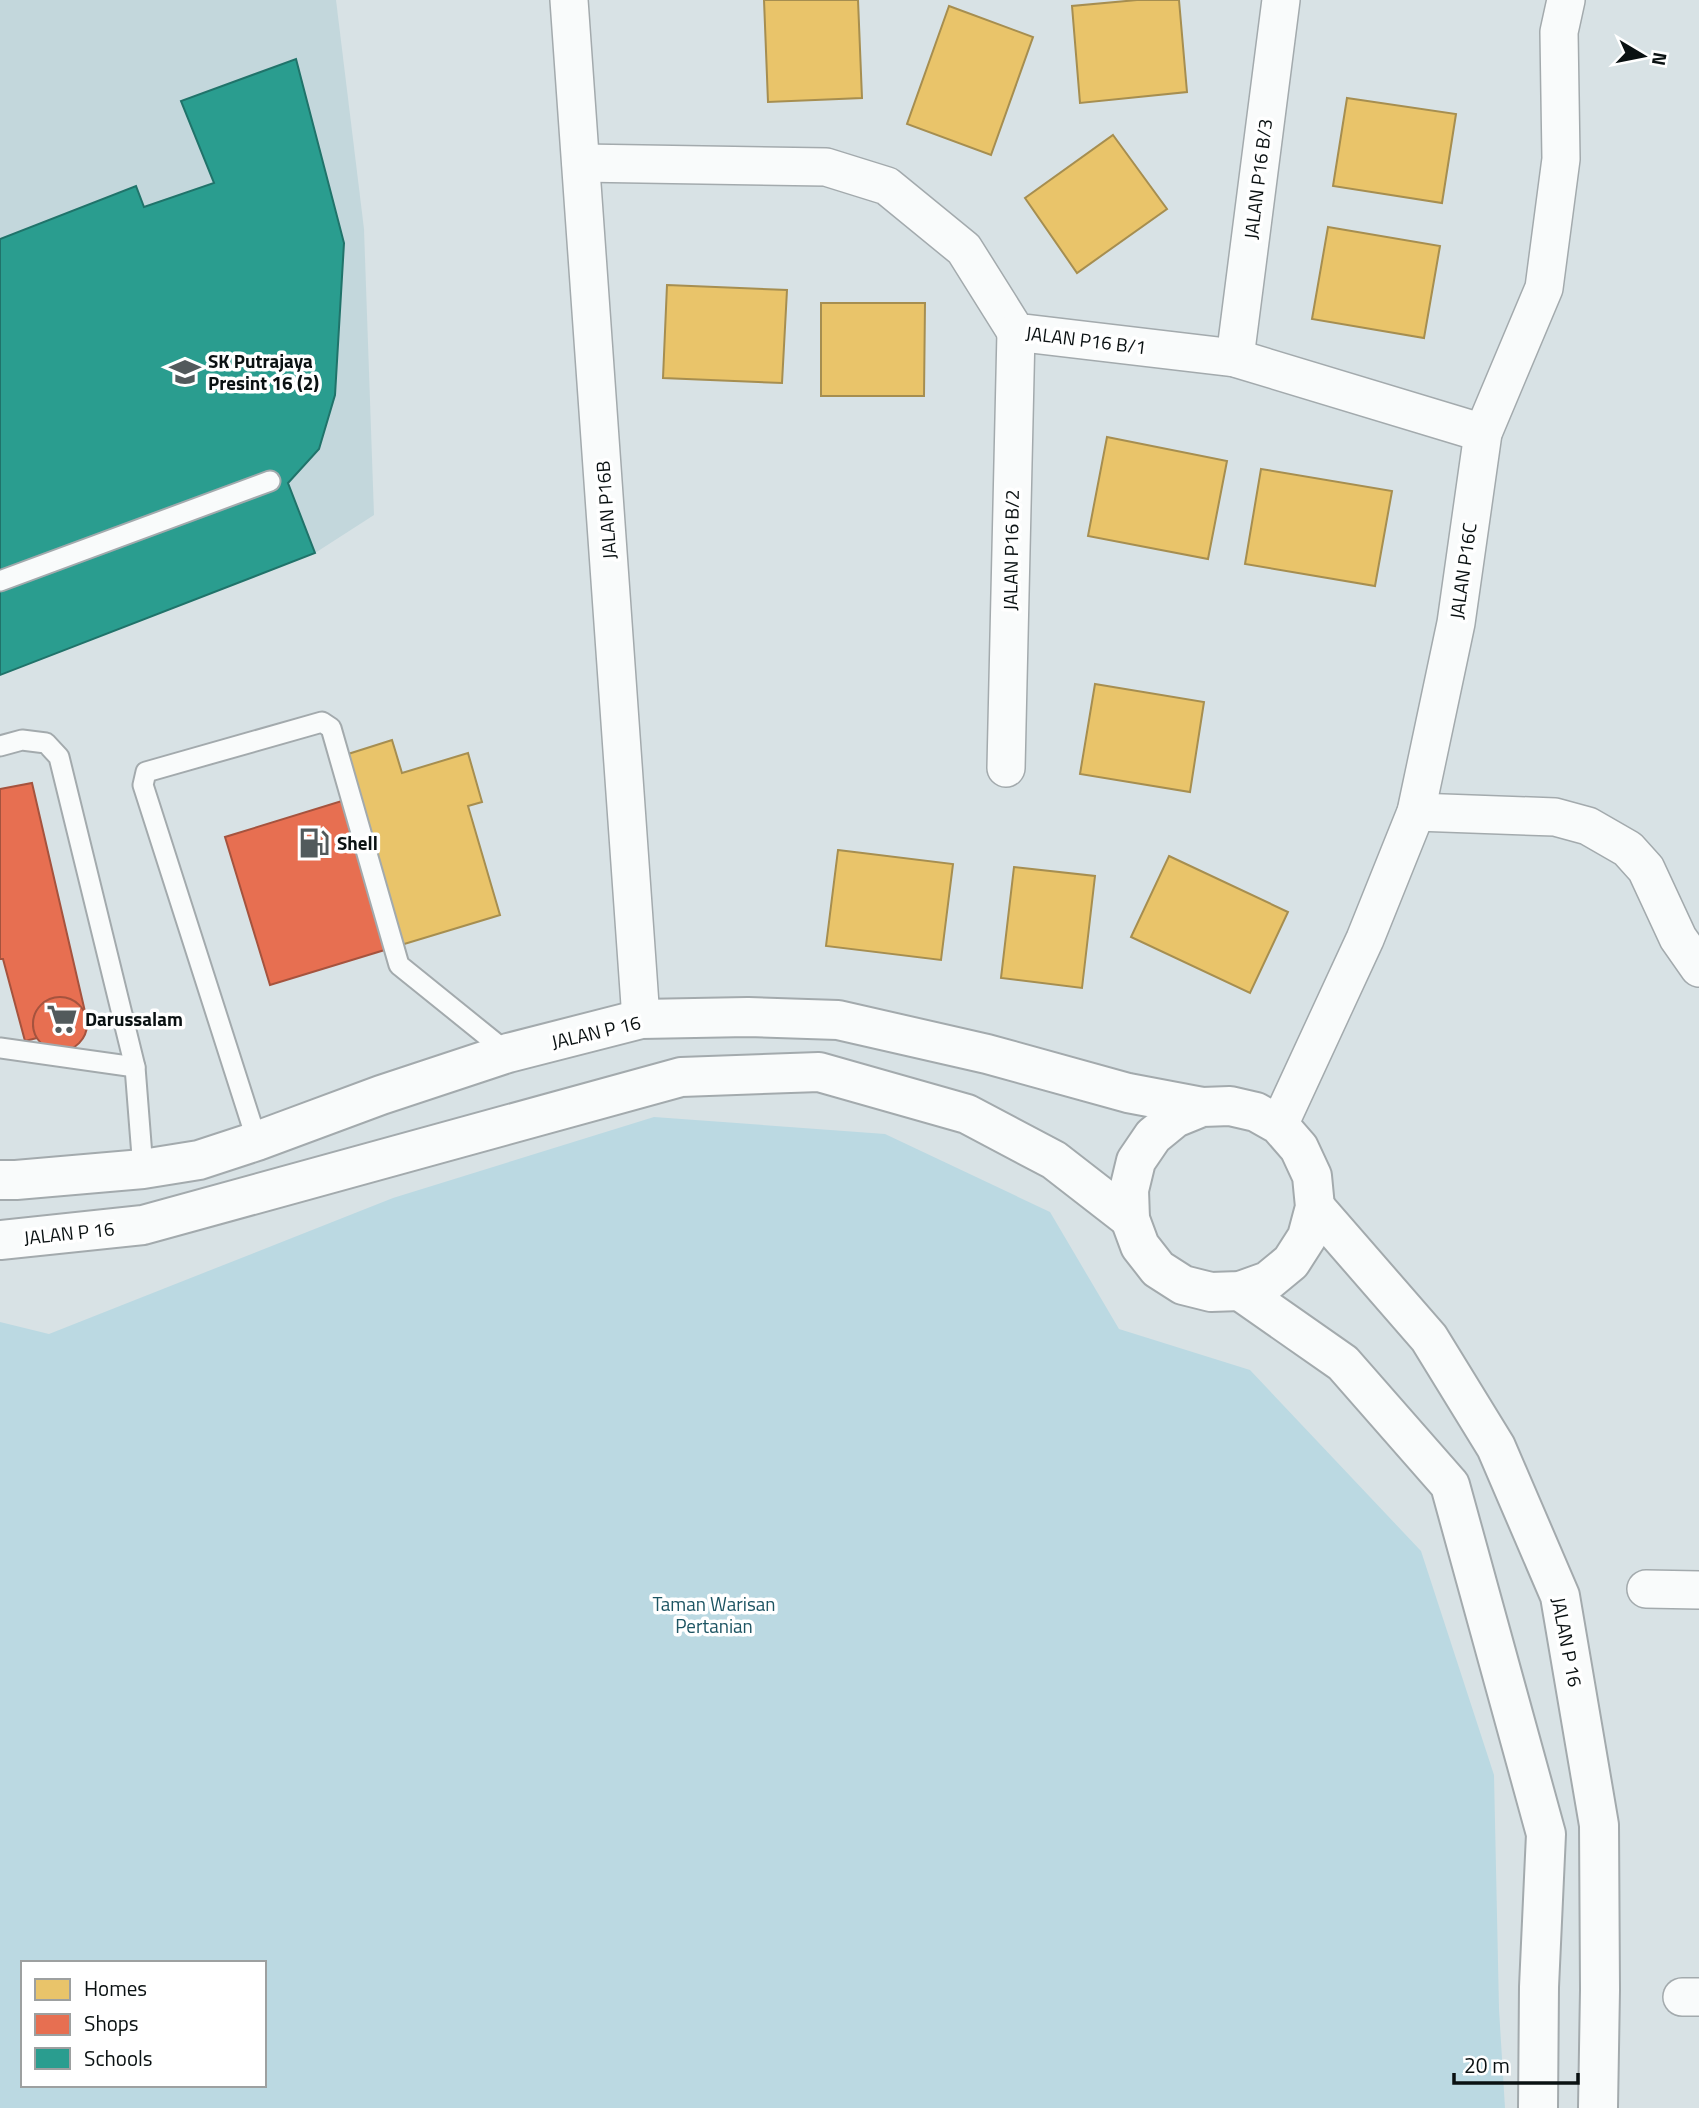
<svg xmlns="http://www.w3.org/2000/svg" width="1699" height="2108" font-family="'Titillium Web',sans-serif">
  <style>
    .built { fill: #c3d7dc }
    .green { fill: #bbd9e2; fill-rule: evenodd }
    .homes { fill: #e9c46a; stroke: #a68e50; stroke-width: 2 }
    .shops { fill: #e76f51; stroke: #a5533e; stroke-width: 2 }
    .schools { fill: #2a9d8f; stroke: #20736a; stroke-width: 2 }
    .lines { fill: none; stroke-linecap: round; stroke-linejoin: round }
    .lane-casing { stroke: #a3aaad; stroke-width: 23 }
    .street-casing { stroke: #a3aaad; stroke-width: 40 }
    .secondary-casing { stroke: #a3aaad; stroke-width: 42 }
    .lane { stroke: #f9fbfb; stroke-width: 19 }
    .street { stroke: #f9fbfb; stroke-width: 37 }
    .secondary { stroke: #f9fbfb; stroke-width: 38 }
    .labels { text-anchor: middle; stroke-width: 7; stroke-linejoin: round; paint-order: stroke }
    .street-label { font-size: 19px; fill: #0a1112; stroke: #fff }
    .poi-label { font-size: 19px; font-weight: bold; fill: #0a1112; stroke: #fff; text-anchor: start }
    .park-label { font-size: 19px; fill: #1c5462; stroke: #fff }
  </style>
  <rect width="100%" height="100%" fill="#d8e2e5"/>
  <polygon class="built" points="0,0 336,0 364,229 374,515 315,553 0,675"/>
  <path class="green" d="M 654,1117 L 885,1134 L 1050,1212 L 1119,1329 L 1250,1370 L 1421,1551 L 1494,1775 L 1499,2009 L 1505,2108 L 0,2108 L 0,1322 L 49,1334 L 393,1198 ZM 23,1963 L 264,1963 L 264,2085 L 23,2085 Z"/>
  <g class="homes">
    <polygon points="764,0 858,0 862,98 768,102"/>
    <polygon points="1137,0 1179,0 1187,92 1080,103 1072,6"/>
    <polygon points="949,6 1033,37 991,155 907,124"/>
    <polygon points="1347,98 1456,114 1442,203 1333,186"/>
    <polygon points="1113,135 1167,209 1077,273 1025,198"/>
    <polygon points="1328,227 1440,246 1424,338 1312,319"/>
    <polygon points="667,285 787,290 782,383 663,378"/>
    <polygon points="821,303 925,303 924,396 821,396"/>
    <polygon points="1107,437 1227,461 1208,559 1088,536"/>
    <polygon points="1261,469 1392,491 1375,586 1245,564"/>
    <polygon points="1095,684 1204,702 1190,792 1080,774"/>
    <polygon points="392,740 402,773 468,753 482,802 468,806 500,915 401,945 345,755"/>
    <polygon points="838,850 953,864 941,960 826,946"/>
    <polygon points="1169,856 1288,912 1250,993 1131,937"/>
    <polygon points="1014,867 1095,876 1082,988 1001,978"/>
  </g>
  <g class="shops">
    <polygon points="32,783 86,1016 82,1009 68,999 51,999 38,1009 34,1017 33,1026 37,1038 25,1041 3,959 0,959 0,789"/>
    <polygon points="358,796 401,945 270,985 225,837"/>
    <circle cx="60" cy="1024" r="27"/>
  </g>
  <polygon class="schools" points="296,59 344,243 335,395 319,449 288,483 315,553 0,675 0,239 136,186 144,207 214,183 181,101"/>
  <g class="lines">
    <g class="lane-casing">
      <g id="lane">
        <polyline points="0,581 270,481"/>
        <polyline points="0,746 22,740 46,743 59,757 135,1067 143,1169"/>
        <polyline points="0,1048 135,1067"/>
        <polyline points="257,1141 143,785 146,772 322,722 331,728 399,965 508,1053"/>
      </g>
    </g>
    <g class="street-casing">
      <g id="street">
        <polyline points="569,0 641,1019"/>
        <polyline points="581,163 826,167 887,186 964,249 1016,332 1235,358 1483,433"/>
        <polyline points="1235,358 1281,0"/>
        <polyline points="1006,768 1016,332"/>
        <polyline points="1416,812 1555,817 1588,826 1628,849 1646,869 1678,938 1699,968"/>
        <polyline points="1279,1125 1365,939 1416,812 1456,623 1483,433 1544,288 1561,159 1559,32 1566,0"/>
        <polyline points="1646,1589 1699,1590"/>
        <polyline points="1682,1997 1699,1997"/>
      </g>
    </g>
    <g class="secondary-casing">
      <g id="secondary">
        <polyline points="0,1180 16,1180 143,1169 199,1160 257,1141 381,1095 508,1053 641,1019 748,1017 838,1020 987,1054 1128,1093 1202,1107 1230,1106 1256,1112 1279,1125 1299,1148 1312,1176 1315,1207 1307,1237 1291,1262 1268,1281 1240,1291 1211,1292 1183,1285 1158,1269 1140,1246 1130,1219 1129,1190 1136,1161 1153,1136 1175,1118 1202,1107"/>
        <polyline points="1315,1207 1429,1338 1496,1447 1560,1596 1599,1825 1600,1990 1598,2108"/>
        <polyline points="0,1240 143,1225 681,1077 819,1072 967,1114 1054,1160 1130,1219"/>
        <polyline points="1240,1291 1343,1363 1450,1485 1546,1834 1539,1987 1538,2108"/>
      </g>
    </g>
    <use href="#lane" class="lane"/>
    <use href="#street" class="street"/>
    <use href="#secondary" class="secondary"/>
  </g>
  <defs>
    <g id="school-bare" transform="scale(2.415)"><path d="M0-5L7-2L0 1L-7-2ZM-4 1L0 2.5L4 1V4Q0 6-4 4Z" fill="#525a5c" stroke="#fff" stroke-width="2.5" paint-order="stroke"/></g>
    <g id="fuel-bare" transform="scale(2.415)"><path d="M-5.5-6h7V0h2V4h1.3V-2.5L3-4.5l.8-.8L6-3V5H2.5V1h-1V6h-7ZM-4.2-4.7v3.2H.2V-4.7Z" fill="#525a5c" stroke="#fff" stroke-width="2.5" paint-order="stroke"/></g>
    <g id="supermarket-bare" transform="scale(2.415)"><path d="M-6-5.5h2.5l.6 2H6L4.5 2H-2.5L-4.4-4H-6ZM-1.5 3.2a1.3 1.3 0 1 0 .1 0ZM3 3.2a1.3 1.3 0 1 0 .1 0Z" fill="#525a5c" stroke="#fff" stroke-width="2.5" paint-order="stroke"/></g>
  </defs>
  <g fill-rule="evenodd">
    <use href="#school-bare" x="185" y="372"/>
    <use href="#fuel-bare" x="314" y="843"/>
    <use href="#supermarket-bare" x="62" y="1019"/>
  </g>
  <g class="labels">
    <g class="street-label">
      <text transform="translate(1258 179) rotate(-83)" y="7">JALAN P16 B/3</text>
      <text transform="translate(1086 340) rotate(7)" y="7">JALAN P16 B/1</text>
      <text transform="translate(606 510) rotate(-94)" y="7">JALAN P16B</text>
      <text transform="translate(1011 550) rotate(-89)" y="7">JALAN P16 B/2</text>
      <text transform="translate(1463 571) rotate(-82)" y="7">JALAN P16C</text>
      <text transform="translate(596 1032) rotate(-13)" y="7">JALAN P 16</text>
      <text transform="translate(69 1233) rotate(-6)" y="7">JALAN P 16</text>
      <text transform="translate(1567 1642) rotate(79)" y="7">JALAN P 16</text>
    </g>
    <g class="poi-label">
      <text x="208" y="368">SK Putrajaya<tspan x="208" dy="22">Presint 16 (2)</tspan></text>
      <text x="337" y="850">Shell</text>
      <text x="85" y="1026">Darussalam</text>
    </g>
    <g class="park-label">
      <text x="714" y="1611">Taman Warisan<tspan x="714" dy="22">Pertanian</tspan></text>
    </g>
  </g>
  <rect x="21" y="1961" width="245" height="126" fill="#ffffff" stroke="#9da0a0" stroke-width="2"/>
  <rect x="35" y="1979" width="35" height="21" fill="#e9c46a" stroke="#9da0a0" stroke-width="2"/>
  <text x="84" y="1996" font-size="21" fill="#0a1112">Homes</text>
  <rect x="35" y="2014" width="35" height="21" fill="#e76f51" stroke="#9da0a0" stroke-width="2"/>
  <text x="84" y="2031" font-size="21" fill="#0a1112">Shops</text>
  <rect x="35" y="2048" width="35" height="21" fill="#2a9d8f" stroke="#9da0a0" stroke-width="2"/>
  <text x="84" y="2066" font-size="21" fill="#0a1112">Schools</text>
  <g transform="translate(1643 56) rotate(100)" stroke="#ffffff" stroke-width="5" paint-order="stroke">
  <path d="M0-5L12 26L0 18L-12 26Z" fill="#0a1112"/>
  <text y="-10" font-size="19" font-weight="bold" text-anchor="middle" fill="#0a1112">N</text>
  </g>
  <path d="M1454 2073v10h124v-10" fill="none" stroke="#0a1112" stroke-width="3.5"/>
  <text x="1464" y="2073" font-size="21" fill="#0a1112" stroke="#ffffff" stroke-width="5" paint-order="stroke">20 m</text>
</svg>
